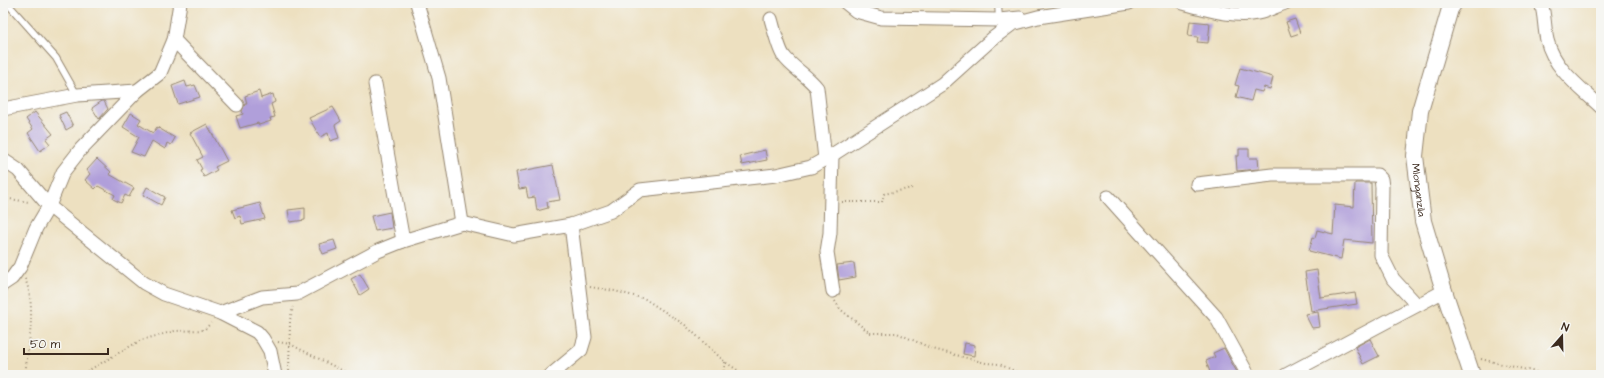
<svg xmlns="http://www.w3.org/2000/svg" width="1604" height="378" font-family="'Architects Daughter',sans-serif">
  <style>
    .building { fill: #b09fda }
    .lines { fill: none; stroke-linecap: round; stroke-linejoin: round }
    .service-casing { stroke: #94856f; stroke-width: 8 }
    .minor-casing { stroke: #94856f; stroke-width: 15 }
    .tertiary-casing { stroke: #94856f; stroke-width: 18 }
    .path { stroke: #94856f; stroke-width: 2; stroke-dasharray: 1 3; stroke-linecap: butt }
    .service { stroke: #fff; stroke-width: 6 }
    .minor { stroke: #fff; stroke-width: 13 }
    .tertiary { stroke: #fff; stroke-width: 16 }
    .labels { text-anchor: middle; stroke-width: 4; stroke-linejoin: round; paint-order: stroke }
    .street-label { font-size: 11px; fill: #3b2a1e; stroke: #f6f6f2 }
  </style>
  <rect width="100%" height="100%" fill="#f6f6f2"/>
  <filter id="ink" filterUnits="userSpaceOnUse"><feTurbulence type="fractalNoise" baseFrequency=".025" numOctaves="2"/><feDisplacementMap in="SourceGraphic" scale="8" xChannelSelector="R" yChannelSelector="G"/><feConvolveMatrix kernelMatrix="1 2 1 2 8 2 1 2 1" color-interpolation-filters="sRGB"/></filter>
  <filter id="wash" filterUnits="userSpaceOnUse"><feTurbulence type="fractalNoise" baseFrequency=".012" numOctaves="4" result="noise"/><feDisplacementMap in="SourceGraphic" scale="16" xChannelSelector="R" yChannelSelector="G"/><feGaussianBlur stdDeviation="0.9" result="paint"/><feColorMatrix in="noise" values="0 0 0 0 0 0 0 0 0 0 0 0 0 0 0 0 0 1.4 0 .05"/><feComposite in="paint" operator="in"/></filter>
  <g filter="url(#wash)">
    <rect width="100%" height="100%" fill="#ede0c0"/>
    <g id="blocks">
      <g class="building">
        <polygon points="1295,19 1300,33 1291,36 1286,22"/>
        <polygon points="1190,21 1210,23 1208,43 1197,42 1198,37 1188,36"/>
        <polygon points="1240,68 1273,77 1270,89 1264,87 1262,92 1254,90 1251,101 1236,97 1239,86 1235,85"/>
        <polygon points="185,81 187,87 195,85 200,97 178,104 172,86"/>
        <polygon points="259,91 261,98 273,94 275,102 271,104 275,117 270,118 271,121 259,125 258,123 240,128 236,116 243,114 242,111 245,104 247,104 245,96"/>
        <polygon points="102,101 104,101 108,109 99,119 92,108"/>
        <polygon points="333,107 341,121 335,125 339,138 330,141 328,133 320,137 309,118"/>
        <polygon points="35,112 53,134 46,139 50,144 40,151 28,133 33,129 26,119"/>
        <polygon points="66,112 73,126 66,130 59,115"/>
        <polygon points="131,113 141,119 138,124 153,133 157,127 175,138 171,145 167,143 165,149 152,141 144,157 131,152 139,137 123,127"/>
        <polygon points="207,124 227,161 215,167 217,170 204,177 200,170 202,169 197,160 203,157 190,133"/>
        <polygon points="1239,149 1249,149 1249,158 1258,158 1259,169 1237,171 1236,156 1239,156"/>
        <polygon points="765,150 767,160 742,165 740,156"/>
        <polygon points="97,159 111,172 109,174 134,188 129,197 125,195 121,203 113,199 115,195 98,186 95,189 85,180 90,174 87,170"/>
        <polygon points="553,165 560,200 547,202 548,208 537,211 535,197 528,198 526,188 519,189 516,172"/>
        <polygon points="1355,183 1371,183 1372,243 1344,240 1341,259 1309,251 1313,237 1315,238 1317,230 1333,234 1335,205 1354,207"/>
        <polygon points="147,187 165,197 161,205 143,195"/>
        <polygon points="260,203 265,219 242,224 240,216 235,218 232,210"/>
        <polygon points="305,208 305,220 290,222 288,210"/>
        <polygon points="390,212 392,228 375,231 371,216"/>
        <polygon points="334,240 337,249 323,254 319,244"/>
        <polygon points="854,263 856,277 839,280 837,265"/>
        <polygon points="1317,270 1321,298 1355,293 1357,304 1311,311 1305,272"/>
        <polygon points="360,274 369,289 360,295 351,279"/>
        <polygon points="1318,312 1320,327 1312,328 1305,314"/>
        <polygon points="1370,339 1379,356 1363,364 1355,347"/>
        <polygon points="965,343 975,345 974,356 963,354"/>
        <polygon points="1224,348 1234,367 1239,375 1211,375 1206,361 1215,357 1213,353"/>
      </g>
    </g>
  </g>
  <g filter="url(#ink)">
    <use href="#blocks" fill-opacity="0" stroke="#94856f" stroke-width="1"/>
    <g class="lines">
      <g class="service-casing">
        <g id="service">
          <polyline points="7,3 56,58 77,95"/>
          <polyline points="998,3 999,20"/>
        </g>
      </g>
      <g class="minor-casing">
        <g id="minor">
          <polyline points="417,3 439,78 462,223"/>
          <polyline points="846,3 856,11 881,18 999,20 1020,18"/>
          <path d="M 1183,3 C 1207,9 1233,18 1258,13 C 1267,11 1276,6 1285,3"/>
          <path d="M 1541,3 C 1545,15 1544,27 1547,40 C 1554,69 1580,87 1601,107"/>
          <path d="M 771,19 C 774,29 778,47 783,55 C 792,68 807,75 817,88 L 825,159"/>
          <polyline points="174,40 237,105"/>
          <polyline points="375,84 403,241"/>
          <polyline points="3,109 77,95 137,91"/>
          <polyline points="832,155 830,233 827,252 833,291"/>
          <polyline points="3,160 18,170 49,206 144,283 164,294 220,313 257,332 263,339 270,351 275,375"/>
          <polyline points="1197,184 1272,175 1377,175 1381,179 1382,187 1381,255 1393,279 1417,305"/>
          <polyline points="1108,197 1216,317 1248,375"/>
          <polyline points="3,284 12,278 20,267 36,228 49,206 63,172 81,149 137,91 160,73 174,40 180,3"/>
          <polyline points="220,313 262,297 297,294 378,251 403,241 462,223 514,235 571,225 611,211 640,190 776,175 811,167 832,155 942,84 992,39 1012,24 1038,17 1129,3"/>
          <polyline points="551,375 581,350 585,337 571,225"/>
          <polyline points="1286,375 1444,291"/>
        </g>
      </g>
      <g class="tertiary-casing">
        <g id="tertiary">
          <path id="s1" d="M 1454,3 L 1450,9 L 1420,111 L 1415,156 L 1423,221 L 1444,291 L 1472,375"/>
        </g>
      </g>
      <g class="path">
        <polyline points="3,198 29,202"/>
        <polyline points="842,202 882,202 884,194 912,188"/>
        <path d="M 25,279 C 37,306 28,347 25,375"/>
        <polyline points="590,287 615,291 645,299 685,325 725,362 745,375"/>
        <polyline points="835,301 840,309 870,333 897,333 933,349 986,363 999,364 1019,373 1021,375"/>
        <polyline points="278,342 290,344 351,375"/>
        <polyline points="1481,359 1548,375"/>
        <polyline points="72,375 82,374 141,340 175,331 204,330 211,323"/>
        <polyline points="289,375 290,320 293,307"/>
        <polyline points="723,375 725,362"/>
      </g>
      <use href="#service" class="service"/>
      <use href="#minor" class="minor"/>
      <use href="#tertiary" class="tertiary"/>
    </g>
  </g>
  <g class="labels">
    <g class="street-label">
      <text dy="4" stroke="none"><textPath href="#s1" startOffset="193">Mlonganzila</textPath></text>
    </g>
  </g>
  <rect width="1604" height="378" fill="none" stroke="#f6f6f2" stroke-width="16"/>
  <g transform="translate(1562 336) rotate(20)" stroke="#f6f6f2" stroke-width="3" paint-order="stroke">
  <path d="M0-3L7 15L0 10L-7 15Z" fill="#3b2a1e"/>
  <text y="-6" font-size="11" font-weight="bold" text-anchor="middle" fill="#3b2a1e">N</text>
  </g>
  <path d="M24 348v6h84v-6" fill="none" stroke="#3b2a1e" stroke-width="2"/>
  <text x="30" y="348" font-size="12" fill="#3b2a1e" stroke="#f6f6f2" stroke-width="3" paint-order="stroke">50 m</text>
</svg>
